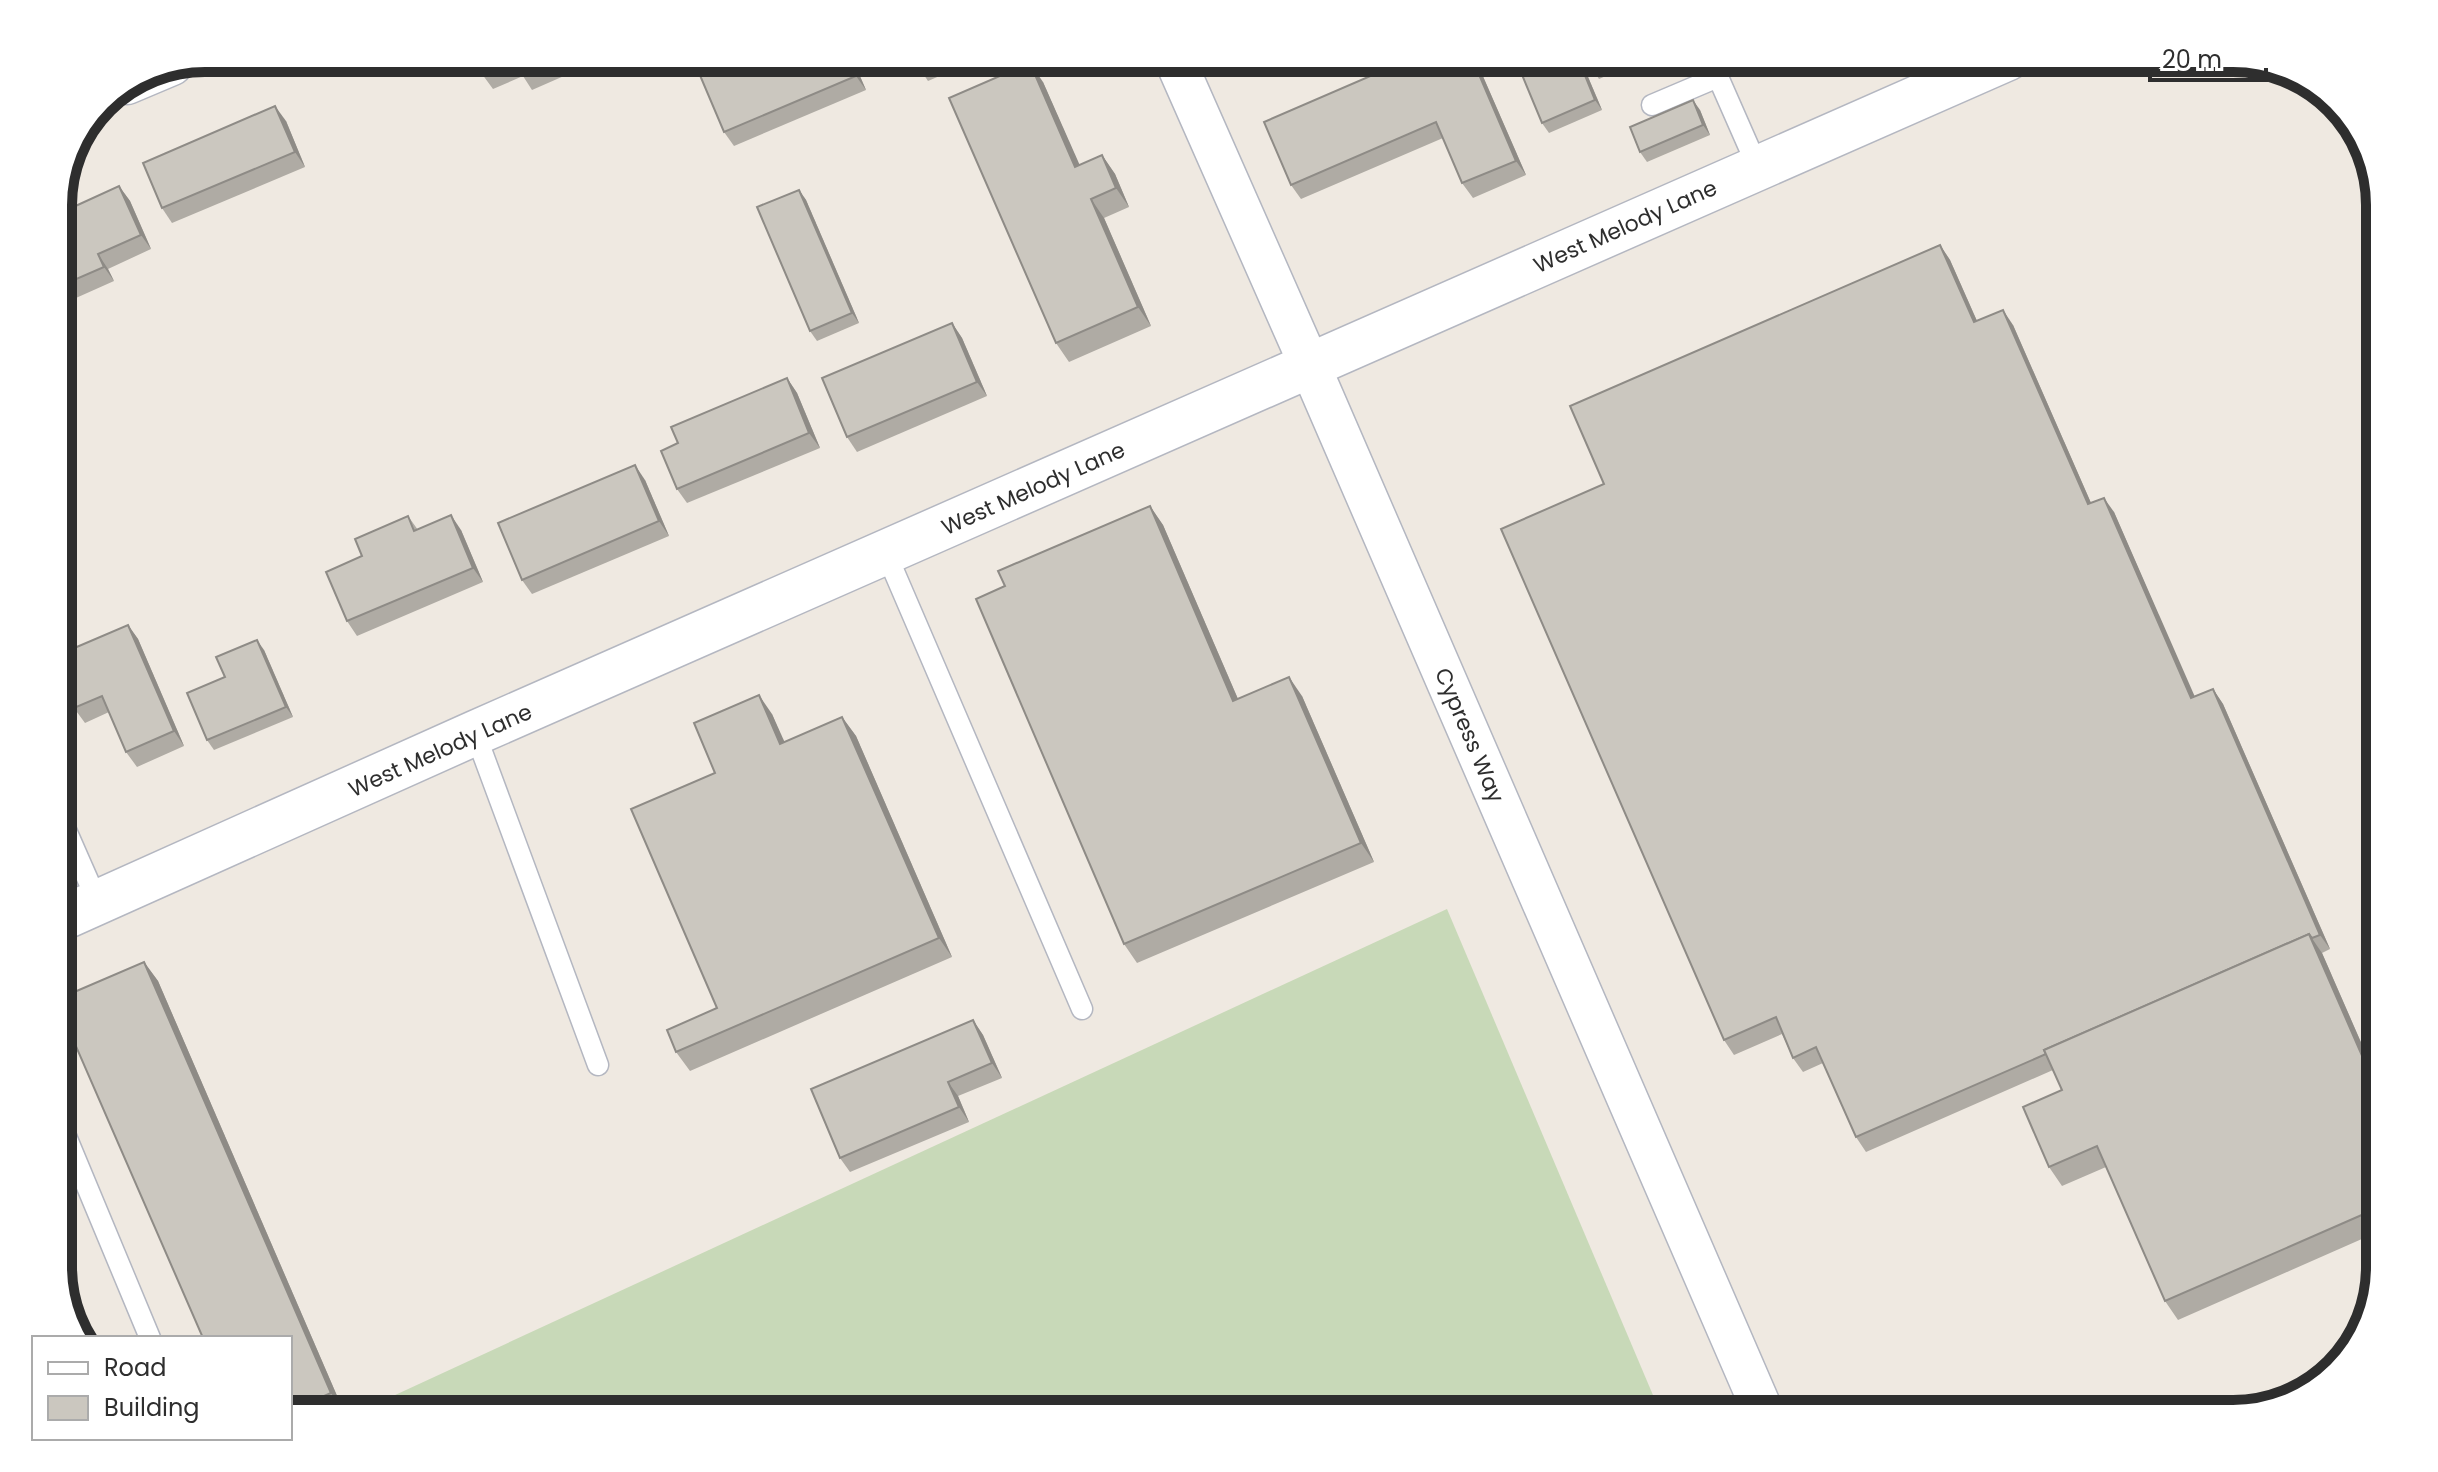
<svg xmlns="http://www.w3.org/2000/svg" width="2438" height="1472" font-family="Poppins,sans-serif">
  <style>
    .cemetery { fill: #c8d9b8 }
    .lines { fill: none; stroke-linecap: round; stroke-linejoin: round }
    .lane-casing { stroke: #b4b7c1; stroke-width: 23 }
    .street-casing { stroke: #b4b7c1; stroke-width: 43 }
    .secondary-casing { stroke: #b4b7c1; stroke-width: 47 }
    .lane { stroke: #fff; stroke-width: 20 }
    .street { stroke: #fff; stroke-width: 40 }
    .secondary { stroke: #fff; stroke-width: 44 }
    .wall { fill: #afaba4 }
    .shaded-wall { fill: #8e8b86 }
    .building { fill: #cbc7bf; stroke: #8e8b86; stroke-width: 2 }
    .labels { text-anchor: middle; stroke-width: 7; stroke-linejoin: round; paint-order: stroke }
    .street-label { font-size: 22px; fill: #2e2e2e; stroke: #fff }
    .rim { fill: none; stroke: #2e2e2e; stroke-width: 10 }
  </style>
  <rect width="100%" height="100%" fill="#efe9e1"/>
  <polygon class="cemetery" points="1447,909 1661,1414 354,1414"/>
  <g class="lines">
    <g class="lane-casing">
      <g id="lane">
        <polyline points="1652,105 1718,77 1758,168"/>
        <polyline points="886,553 1082,1009"/>
        <polyline points="475,733 598,1065"/>
        <polyline points="58,812 98,903"/>
        <polyline points="58,1117 150,1338"/>
      </g>
    </g>
    <g class="street-casing">
      <g id="street">
        <polyline points="1174,58 1310,366 1764,1414"/>
        <polyline points="127,84 172,65"/>
      </g>
    </g>
    <g class="secondary-casing">
      <polyline id="secondary" points="58,920 475,733 2008,58"/>
    </g>
    <use href="#lane" class="lane"/>
    <use href="#street" class="street"/>
    <use href="#secondary" class="secondary"/>
  </g>
  <g class="wall">
    <polygon points="475,58 605,58 532,90 523,76 493,89 482,74"/>
    <polygon points="796,58 852,58 866,90 734,146 724,132 780,65"/>
    <polygon points="914,58 981,58 928,81 918,66"/>
    <polygon points="1475,58 1526,175 1473,198 1462,183 1443,138 1301,199 1291,185"/>
    <polygon points="1515,58 1580,58 1602,110 1549,133 1542,123"/>
    <polygon points="1587,58 1647,58 1599,79 1592,68"/>
    <polygon points="1043,82 1079,165 1102,155 1115,174 1129,207 1104,218 1151,326 1069,362 1056,343"/>
    <polygon points="1700,110 1710,135 1647,162 1640,152"/>
    <polygon points="286,121 305,167 172,223 162,208"/>
    <polygon points="119,186 130,201 151,249 108,269 114,281 58,306 58,214"/>
    <polygon points="799,190 806,200 859,323 817,341 810,331"/>
    <polygon points="1940,245 1950,260 1977,321 2013,325 2091,503 2114,512 2194,697 2213,689 2223,704 2330,949 2322,953 2380,1086 2380,1231 2178,1320 2165,1301 2106,1167 2062,1186 2049,1167 2062,1090 2053,1070 1866,1152 1856,1137 1823,1063 1803,1072 1793,1058 1782,1034 1734,1055 1724,1040 1604,484"/>
    <polygon points="952,323 962,338 987,396 857,452 847,437"/>
    <polygon points="787,378 797,393 820,448 687,503 677,489 678,443"/>
    <polygon points="645,480 669,536 532,594 522,580"/>
    <polygon points="1150,506 1163,525 1238,699 1302,696 1374,862 1137,963 1124,944 1005,586"/>
    <polygon points="408,516 418,530 461,530 483,582 357,636 347,621 362,556"/>
    <polygon points="128,625 138,639 184,746 137,767 126,752 109,712 85,723 74,708"/>
    <polygon points="264,650 293,717 214,750 207,740 225,677"/>
    <polygon points="772,714 784,743 842,717 856,736 952,957 690,1071 676,1052 717,1008 715,773"/>
    <polygon points="144,962 158,981 344,1412 339,1414 290,1414 290,1338"/>
    <polygon points="973,1020 983,1035 1002,1078 958,1096 969,1122 850,1172 840,1158"/>
  </g>
  <g class="shaded-wall">
    <polygon points="773,58 778,58 787,81 777,66"/>
    <polygon points="848,58 852,58 866,90 856,76"/>
    <polygon points="1472,58 1475,58 1526,175 1516,161"/>
    <polygon points="1578,58 1580,58 1602,110 1595,100"/>
    <polygon points="1030,63 1043,82 1089,186 1075,167"/>
    <polygon points="1693,100 1700,110 1710,135 1703,125"/>
    <polygon points="275,106 286,121 305,167 295,152"/>
    <polygon points="1102,155 1115,174 1129,207 1116,188"/>
    <polygon points="119,186 130,201 151,249 141,235"/>
    <polygon points="799,190 806,200 859,323 852,313"/>
    <polygon points="1091,199 1104,218 1151,326 1138,307"/>
    <polygon points="1940,245 1950,260 1984,337 1974,322"/>
    <polygon points="98,254 108,269 114,281 104,267"/>
    <polygon points="2003,310 2013,325 2098,519 2088,504"/>
    <polygon points="952,323 962,338 987,396 977,382"/>
    <polygon points="787,378 797,393 820,448 809,433"/>
    <polygon points="635,465 645,480 669,536 659,521"/>
    <polygon points="2104,498 2114,512 2202,713 2191,698"/>
    <polygon points="1150,506 1163,525 1247,720 1233,701"/>
    <polygon points="451,515 461,530 483,582 473,568"/>
    <polygon points="128,625 138,639 184,746 174,731"/>
    <polygon points="257,640 264,650 293,717 286,707"/>
    <polygon points="1289,677 1302,696 1374,862 1361,843"/>
    <polygon points="2213,689 2223,704 2330,949 2320,935"/>
    <polygon points="759,695 772,714 794,763 780,744"/>
    <polygon points="842,717 856,736 952,957 939,938"/>
    <polygon points="2309,934 2322,953 2380,1086 2380,1097"/>
    <polygon points="144,962 158,981 344,1412 331,1393"/>
    <polygon points="973,1020 983,1035 1002,1078 992,1063"/>
    <polygon points="948,1082 958,1096 969,1122 959,1107"/>
  </g>
  <g class="building">
    <polygon points="475,58 561,58 522,75 516,60 482,74"/>
    <polygon points="734,58 773,58 777,66 796,58 848,58 856,76 724,132 699,73"/>
    <polygon points="914,58 936,58 918,66"/>
    <polygon points="1412,58 1472,58 1516,161 1462,183 1436,122 1291,185 1264,122"/>
    <polygon points="1515,58 1578,58 1595,100 1542,123"/>
    <polygon points="1587,58 1617,58 1592,68"/>
    <polygon points="1030,63 1075,167 1102,155 1116,188 1091,199 1138,307 1056,343 949,98"/>
    <polygon points="1693,100 1703,125 1640,152 1630,127"/>
    <polygon points="275,106 295,152 162,208 143,163"/>
    <polygon points="119,186 141,235 98,254 104,267 58,287 58,214"/>
    <polygon points="799,190 852,313 810,331 757,207"/>
    <polygon points="1940,245 1974,322 2003,310 2088,504 2104,498 2191,698 2213,689 2320,935 2312,938 2309,934 2044,1050 2046,1054 1856,1137 1816,1047 1793,1058 1776,1017 1724,1040 1501,529 1604,484 1570,406"/>
    <polygon points="952,323 977,382 847,437 822,378"/>
    <polygon points="787,378 809,433 677,489 661,451 678,443 671,427"/>
    <polygon points="635,465 659,521 522,580 498,523"/>
    <polygon points="1150,506 1233,701 1289,677 1361,843 1124,944 976,599 1005,586 998,571"/>
    <polygon points="451,515 473,568 347,621 326,572 362,556 355,539 408,516 414,531"/>
    <polygon points="128,625 174,731 126,752 102,696 74,708 58,672 58,655"/>
    <polygon points="257,640 286,707 207,740 187,693 225,677 216,657"/>
    <polygon points="759,695 780,744 842,717 939,938 676,1052 667,1030 717,1008 631,809 715,773 694,723"/>
    <polygon points="2309,934 2380,1097 2380,1207 2165,1301 2097,1146 2049,1167 2023,1107 2062,1090 2044,1050"/>
    <polygon points="144,962 331,1393 290,1411 290,1338 203,1338 58,1005 58,999"/>
    <polygon points="973,1020 992,1063 948,1082 959,1107 840,1158 811,1089"/>
  </g>
  <g class="labels">
    <g class="street-label">
      <text transform="translate(1625 226) rotate(-24)" y="8">West Melody Lane</text>
      <text transform="translate(1033 488) rotate(-24)" y="8">West Melody Lane</text>
      <text transform="translate(1470 735) rotate(67)" y="8">Cypress Way</text>
      <text transform="translate(440 750) rotate(-24)" y="8">West Melody Lane</text>
    </g>
  </g>
  <path d="M0 0H2438V1472H0ZM205 72H2233A133 133 0 0 1 2366 205V1267A133 133 0 0 1 2233 1400H205A133 133 0 0 1 72 1267V205A133 133 0 0 1 205 72Z" fill="#fff" fill-rule="evenodd"/>
  <path class="rim" d="M205 72H2233A133 133 0 0 1 2366 205V1267A133 133 0 0 1 2233 1400H205A133 133 0 0 1 72 1267V205A133 133 0 0 1 205 72Z"/>
  <rect x="32" y="1336" width="260" height="104" fill="#ffffff" stroke="#ababab" stroke-width="2"/>
  <rect x="48" y="1362" width="40" height="12" fill="#ffffff" stroke="#ababab" stroke-width="2"/>
  <text x="104" y="1376" font-size="24" fill="#2e2e2e">Road</text>
  <rect x="48" y="1396" width="40" height="24" fill="#cbc7bf" stroke="#ababab" stroke-width="2"/>
  <text x="104" y="1416" font-size="24" fill="#2e2e2e">Building</text>
  <path d="M2150 68v12h116v-12" fill="none" stroke="#2e2e2e" stroke-width="4"/>
  <text x="2162" y="68" font-size="24" fill="#2e2e2e" stroke="#ffffff" stroke-width="6" paint-order="stroke">20 m</text>
</svg>
